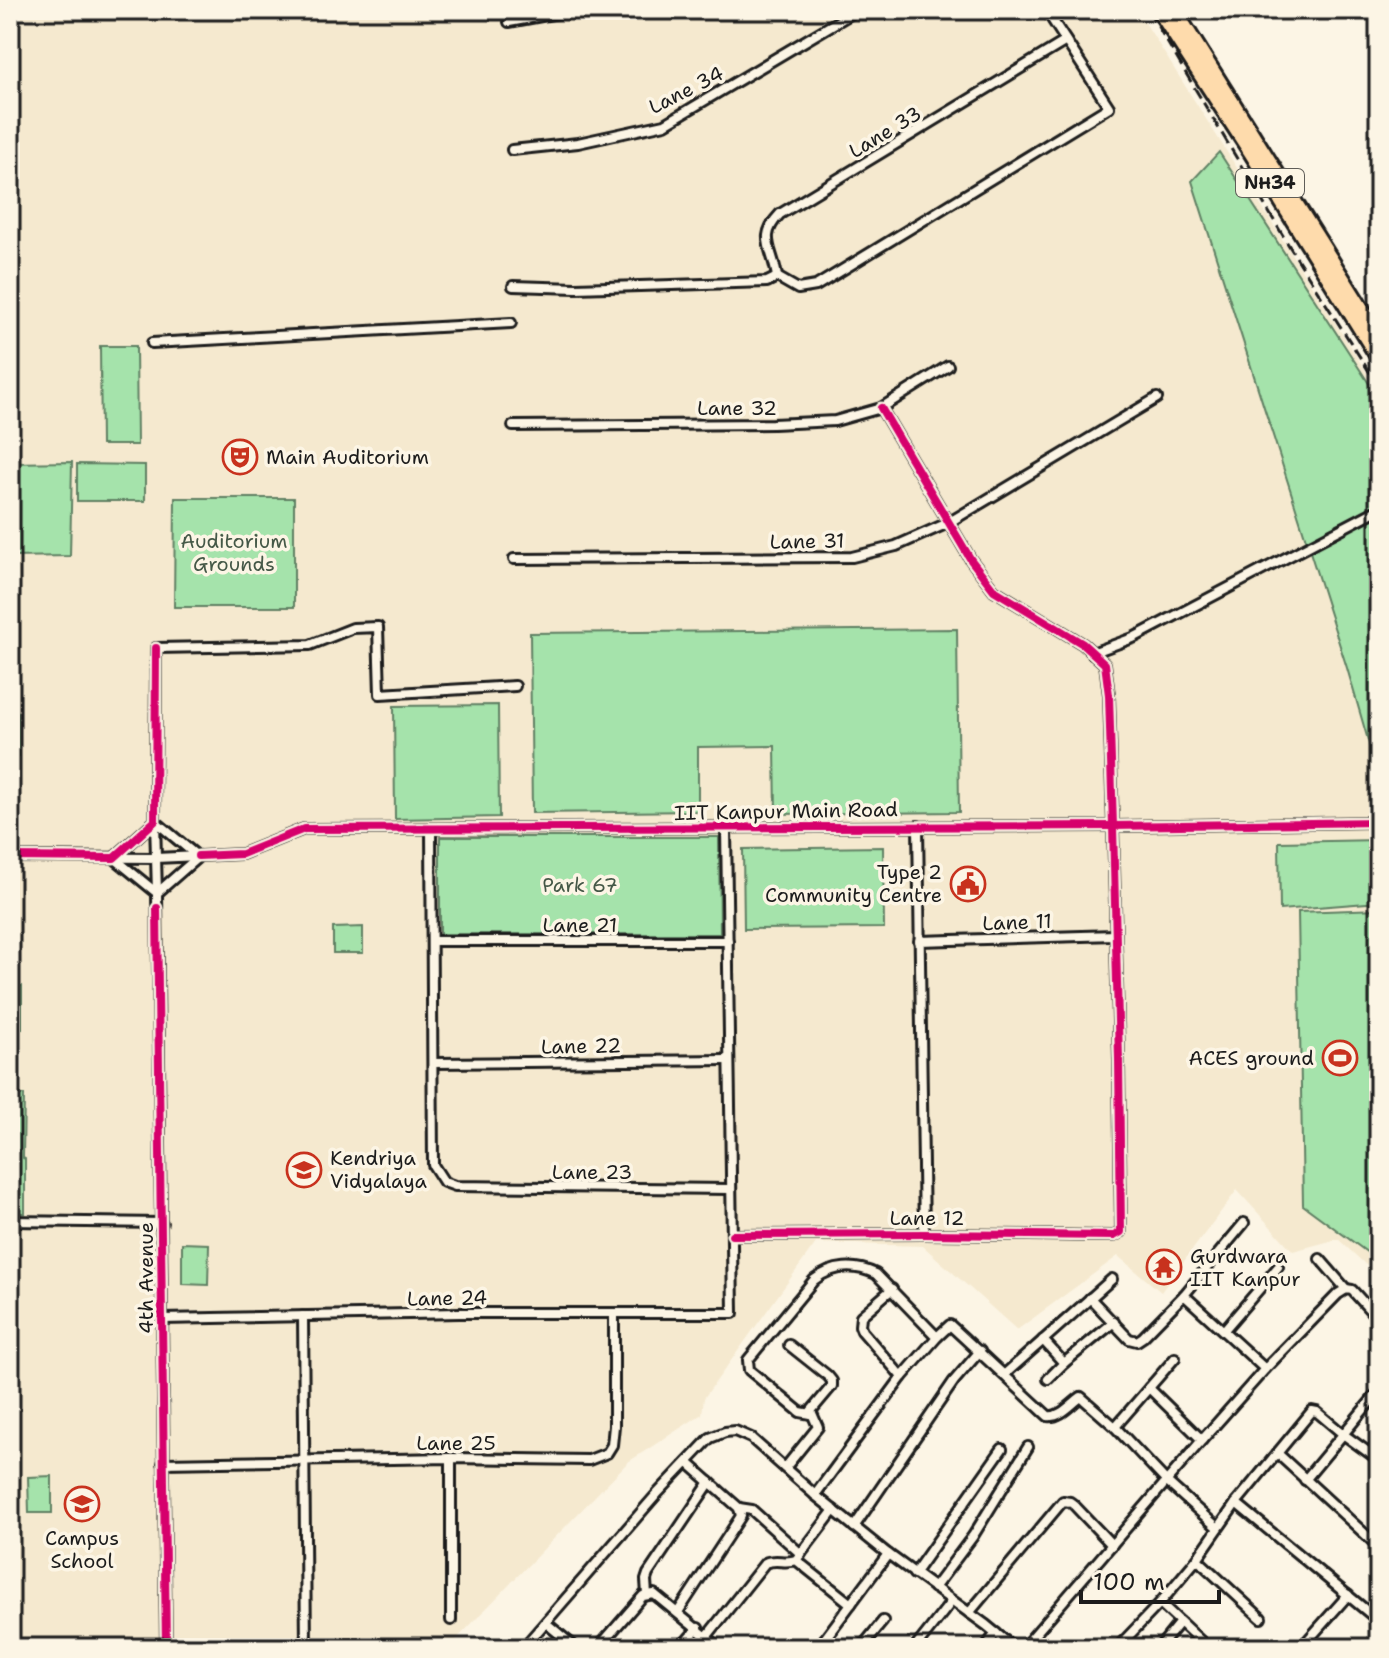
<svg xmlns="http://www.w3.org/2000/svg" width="1389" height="1658" font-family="'Shantell Sans',sans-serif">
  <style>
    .built { fill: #f5e9cf }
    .green { fill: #a5e3ab; stroke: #608064; stroke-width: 2 }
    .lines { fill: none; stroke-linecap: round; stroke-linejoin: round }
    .street-casing { stroke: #1c1c1c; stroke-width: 14 }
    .highway-casing { stroke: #1c1c1c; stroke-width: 20 }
    .street { stroke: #fcf5e5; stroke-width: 8 }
    .highway { stroke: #fedbac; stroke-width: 14 }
    .rail { stroke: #1c1c1c; stroke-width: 3; stroke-dasharray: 12 6; stroke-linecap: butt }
    .cycleway-casing { stroke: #fcf5e5; stroke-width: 13 }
    .cycleway { stroke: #d6006c; stroke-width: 8 }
    .labels { text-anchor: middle; stroke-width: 7; stroke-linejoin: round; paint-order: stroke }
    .shield { fill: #fcf5e5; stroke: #5f5d58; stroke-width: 2 }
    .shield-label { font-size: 18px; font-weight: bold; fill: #1c1c1c }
    .street-label { font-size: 20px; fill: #1c1c1c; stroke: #fcf5e5 }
    .poi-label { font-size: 20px; fill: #1c1c1c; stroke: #fcf5e5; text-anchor: start }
    .park-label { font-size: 20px; fill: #455847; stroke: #fcf5e5 }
  </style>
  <rect width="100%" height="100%" fill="#fcf5e5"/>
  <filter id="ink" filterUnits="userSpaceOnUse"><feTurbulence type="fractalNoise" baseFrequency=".0125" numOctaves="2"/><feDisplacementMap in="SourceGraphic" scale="16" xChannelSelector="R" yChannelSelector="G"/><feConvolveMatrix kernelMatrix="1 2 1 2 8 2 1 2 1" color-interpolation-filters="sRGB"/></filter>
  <g filter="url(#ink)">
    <polygon class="built" points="10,10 1137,10 1379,392 1379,1277 1338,1239 1293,1251 1237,1190 1161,1292 1118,1256 1017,1330 923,1246 816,1243 704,1398 702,1414 628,1462 448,1648 10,1648"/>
    <g class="green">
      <polygon points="1219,152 1379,399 1379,778 1347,668 1192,181"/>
      <polygon points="100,346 136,346 137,445 101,445"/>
      <polygon points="72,462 70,556 10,557 10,463"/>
      <polygon points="77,464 145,465 145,501 77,501"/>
      <polygon points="175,498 294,498 294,607 174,607"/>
      <polygon points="957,629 959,812 776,814 775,746 698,747 698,811 532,813 530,633"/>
      <polygon points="498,705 499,817 395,819 394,706"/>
      <polygon points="10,706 18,712 19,756 10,758"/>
      <polygon points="440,837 719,837 720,934 440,934"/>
      <polygon points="1379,840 1379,902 1280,910 1279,842"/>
      <polygon points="883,847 884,928 744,929 743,849"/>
      <polygon points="1379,909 1379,1261 1303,1205 1298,912"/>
      <polygon points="363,927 363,953 333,953 333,928"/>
      <polygon points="10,986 22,986 22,1029 10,1030"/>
      <polygon points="10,1095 24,1095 23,1158 25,1159 25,1213 10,1213"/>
      <polygon points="182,1243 209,1244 208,1285 182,1284"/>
      <polygon points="52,1476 52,1513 29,1513 28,1477"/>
    </g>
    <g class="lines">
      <g class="street-casing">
        <g id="street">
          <polyline points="509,22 574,10"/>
          <polyline points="512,150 578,143 665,124 857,10"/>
          <path d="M 777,277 C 773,248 757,238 780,214 L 1066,41"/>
          <polyline points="513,286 576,288 767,282 777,277 798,289 816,286 1109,107 1046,10"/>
          <polyline points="152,343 511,323"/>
          <polyline points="513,426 773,424 835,421 881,408 948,366"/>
          <polyline points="514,559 852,557 896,546 948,523 1157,398"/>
          <polyline points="1092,653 1133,638 1379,509"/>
          <polyline points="155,821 197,856"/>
          <polyline points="918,826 924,1234"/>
          <polyline points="431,829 433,1165 444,1182 455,1186 730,1189"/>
          <polyline points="10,857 156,858 242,854 304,829 1113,826 1379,822"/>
          <polyline points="115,857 155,821"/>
          <polyline points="114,858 157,893 198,857"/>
          <polyline points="432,941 728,941"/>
          <polyline points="919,941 1115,935"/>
          <polyline points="433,1063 729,1060"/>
          <polyline points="10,1221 162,1223"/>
          <polyline points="1244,1223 1184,1295 1265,1369"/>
          <polyline points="732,1235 924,1234 1114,1236 1121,1232 1119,1060 1113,826 1109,695 1105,664 1083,644 994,590 971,560 881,408"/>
          <polyline points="1320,1259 1346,1289"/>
          <polyline points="892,1289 861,1316 860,1326 862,1331 902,1377"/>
          <polyline points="1090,1298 1129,1339 1137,1341 1143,1337 1184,1295"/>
          <polyline points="303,1316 306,1648"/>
          <polyline points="162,1319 459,1313 733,1313 726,828"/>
          <polyline points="1224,1330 1278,1267"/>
          <polyline points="1043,1340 1064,1363"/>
          <polyline points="1005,1374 1112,1279"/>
          <polyline points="1048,1379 1064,1363 1114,1322"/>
          <polyline points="1149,1388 1202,1440"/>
          <path d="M 811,1414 L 800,1412 L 760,1379 L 749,1370 L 748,1360 L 814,1280 C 833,1265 855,1264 876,1274 L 937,1337"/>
          <polyline points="1115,1427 1175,1358"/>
          <polyline points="1277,1453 1379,1547"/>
          <polyline points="163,1463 451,1458 589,1460 607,1453 612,1445 614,1426 614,1313"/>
          <polyline points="785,1468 818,1427 811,1411 832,1386 832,1381 828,1376 789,1345"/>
          <polyline points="1305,1480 1379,1391"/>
          <path d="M 815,1495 L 902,1377 L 937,1337 L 950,1325 L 1048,1416 C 1060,1418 1071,1404 1081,1397 L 1115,1427 L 1167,1482 L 1218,1528"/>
          <polyline points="1236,1503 1379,1621"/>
          <polyline points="739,1508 752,1510 801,1554"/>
          <polyline points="854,1527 954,1381 980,1351"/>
          <polyline points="1197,1559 1261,1618"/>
          <polyline points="796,1560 851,1604"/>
          <polyline points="914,1574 1002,1449"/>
          <polyline points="934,1588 973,1536 1028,1447"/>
          <polyline points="647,1595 646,1580 648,1574 710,1482"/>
          <polyline points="1160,1603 1208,1648"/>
          <polyline points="678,1612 741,1516 739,1508 688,1463"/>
          <polyline points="969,1613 1063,1501 1070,1502 1074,1505 1112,1545"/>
          <polyline points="451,1620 451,1458"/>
          <polyline points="546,1623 576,1648"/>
          <path d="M 707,1636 L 765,1563 C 775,1558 785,1564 796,1560 L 834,1510"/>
          <polyline points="166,1648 157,893 155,821 156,648 310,645 353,628 378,627 380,694 515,686"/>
          <polyline points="523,1648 657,1494 710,1438 725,1432 735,1431 751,1438 815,1495 888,1554 986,1625 1014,1648"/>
          <polyline points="598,1648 643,1596 654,1594 720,1648"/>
          <polyline points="680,1648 698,1628"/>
          <polyline points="818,1648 888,1554"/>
          <polyline points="861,1648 883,1621"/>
          <polyline points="915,1648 952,1601"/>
          <polyline points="985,1648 996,1633"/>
          <polyline points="1023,1648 1202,1440 1265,1369 1338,1294 1346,1289 1352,1290 1379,1320"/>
          <polyline points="1117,1648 1160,1603 1197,1559 1236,1503 1312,1411 1317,1412 1343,1434 1379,1460"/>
          <polyline points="1159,1648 1180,1622"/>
          <polyline points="1301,1648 1348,1595"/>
        </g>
      </g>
      <g class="highway-casing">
        <g id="highway">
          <polyline points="1159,10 1251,152 1379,358"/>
          <polyline points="1174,10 1379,337"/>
        </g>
      </g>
      <use href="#street" class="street"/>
      <use href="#highway" class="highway"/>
      <polyline class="rail" points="1148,10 1291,249 1379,387"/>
      <g class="cycleway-casing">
        <g id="cycleway">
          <polyline points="198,856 242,854 304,829 1113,826 1379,822"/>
          <polyline points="10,857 114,858 155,821 156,648"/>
          <polyline points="157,908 166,1648"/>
          <polyline points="732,1235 924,1234 1114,1236 1121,1232 1119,1060 1113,826 1109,695 1105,664 1083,644 994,590 971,560 881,408"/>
        </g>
      </g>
      <use href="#cycleway" class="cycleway"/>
    </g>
  </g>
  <defs>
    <g id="theatre-ring" transform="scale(1.8)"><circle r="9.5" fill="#fcf5e5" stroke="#c8321e" stroke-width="1.5"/><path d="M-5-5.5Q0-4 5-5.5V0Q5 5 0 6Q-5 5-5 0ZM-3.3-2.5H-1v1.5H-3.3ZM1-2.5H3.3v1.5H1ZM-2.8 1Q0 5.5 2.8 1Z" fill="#c8321e"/></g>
    <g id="civic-ring" transform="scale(1.8)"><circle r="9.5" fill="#fcf5e5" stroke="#c8321e" stroke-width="1.5"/><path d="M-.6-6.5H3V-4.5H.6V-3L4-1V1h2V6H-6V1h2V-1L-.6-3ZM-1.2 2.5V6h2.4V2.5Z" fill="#c8321e"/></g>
    <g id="stadium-ring" transform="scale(1.8)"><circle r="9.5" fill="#fcf5e5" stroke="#c8321e" stroke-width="1.5"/><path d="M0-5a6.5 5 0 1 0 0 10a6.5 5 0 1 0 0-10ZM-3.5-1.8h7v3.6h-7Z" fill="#c8321e"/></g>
    <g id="school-ring" transform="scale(1.8)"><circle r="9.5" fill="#fcf5e5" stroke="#c8321e" stroke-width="1.5"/><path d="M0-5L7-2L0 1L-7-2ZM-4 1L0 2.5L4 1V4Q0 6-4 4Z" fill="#c8321e"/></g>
    <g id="temple-ring" transform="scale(1.8)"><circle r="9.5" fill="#fcf5e5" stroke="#c8321e" stroke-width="1.5"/><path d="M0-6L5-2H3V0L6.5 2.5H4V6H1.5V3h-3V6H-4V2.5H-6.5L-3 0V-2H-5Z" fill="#c8321e"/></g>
  </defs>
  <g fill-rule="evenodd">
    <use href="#theatre-ring" x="240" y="457"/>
    <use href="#civic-ring" x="968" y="884"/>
    <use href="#stadium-ring" x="1340" y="1058"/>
    <use href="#school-ring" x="304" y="1170"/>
    <use href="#temple-ring" x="1164" y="1267"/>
    <use href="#school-ring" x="82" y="1504"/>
  </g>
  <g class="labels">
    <rect class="shield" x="1236" y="169" width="68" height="28" rx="6"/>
    <g class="shield-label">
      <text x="1270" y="189">NH34</text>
    </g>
    <g class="street-label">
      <text transform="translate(686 90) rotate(-27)" y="7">Lane 34</text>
      <text transform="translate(885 132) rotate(-31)" y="7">Lane 33</text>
      <text x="737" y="415">Lane 32</text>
      <text transform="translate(807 541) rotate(-1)" y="7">Lane 31</text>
      <text transform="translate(786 811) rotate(-1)" y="7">IIT Kanpur Main Road</text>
      <text transform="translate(1017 922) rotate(-2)" y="7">Lane 11</text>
      <text x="580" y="932">Lane 21</text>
      <text transform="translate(581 1046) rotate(-1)" y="7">Lane 22</text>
      <text x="592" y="1179">Lane 23</text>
      <text x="927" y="1225">Lane 12</text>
      <text transform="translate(146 1278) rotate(-90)" y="7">4th Avenue</text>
      <text transform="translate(447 1298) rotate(-1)" y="7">Lane 24</text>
      <text x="456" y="1450">Lane 25</text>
    </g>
    <g class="poi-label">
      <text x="266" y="464">Main Auditorium</text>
      <text x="942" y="879" text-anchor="end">Type 2<tspan x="942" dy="23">Community Centre</tspan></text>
      <text x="1314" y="1065" text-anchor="end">ACES ground</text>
      <text x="330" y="1165">Kendriya<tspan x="330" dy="23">Vidyalaya</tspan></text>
      <text x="1190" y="1263">Gurdwara<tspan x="1190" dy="23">IIT Kanpur</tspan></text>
      <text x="82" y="1545" text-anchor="middle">Campus<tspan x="82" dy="23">School</tspan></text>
    </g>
    <g class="park-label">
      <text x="234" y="548">Auditorium<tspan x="234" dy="23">Grounds</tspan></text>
      <text x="580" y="892">Park 67</text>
    </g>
  </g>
  <rect width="1389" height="1658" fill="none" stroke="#fcf5e5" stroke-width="40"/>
  <rect x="20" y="20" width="1349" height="1618" fill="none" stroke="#1c1c1c" stroke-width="3" filter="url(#ink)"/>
  <path d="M1081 1590v12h138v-12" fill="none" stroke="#1c1c1c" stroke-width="4"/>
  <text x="1093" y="1590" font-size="24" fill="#1c1c1c" stroke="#fcf5e5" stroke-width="6" paint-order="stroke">100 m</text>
</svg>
